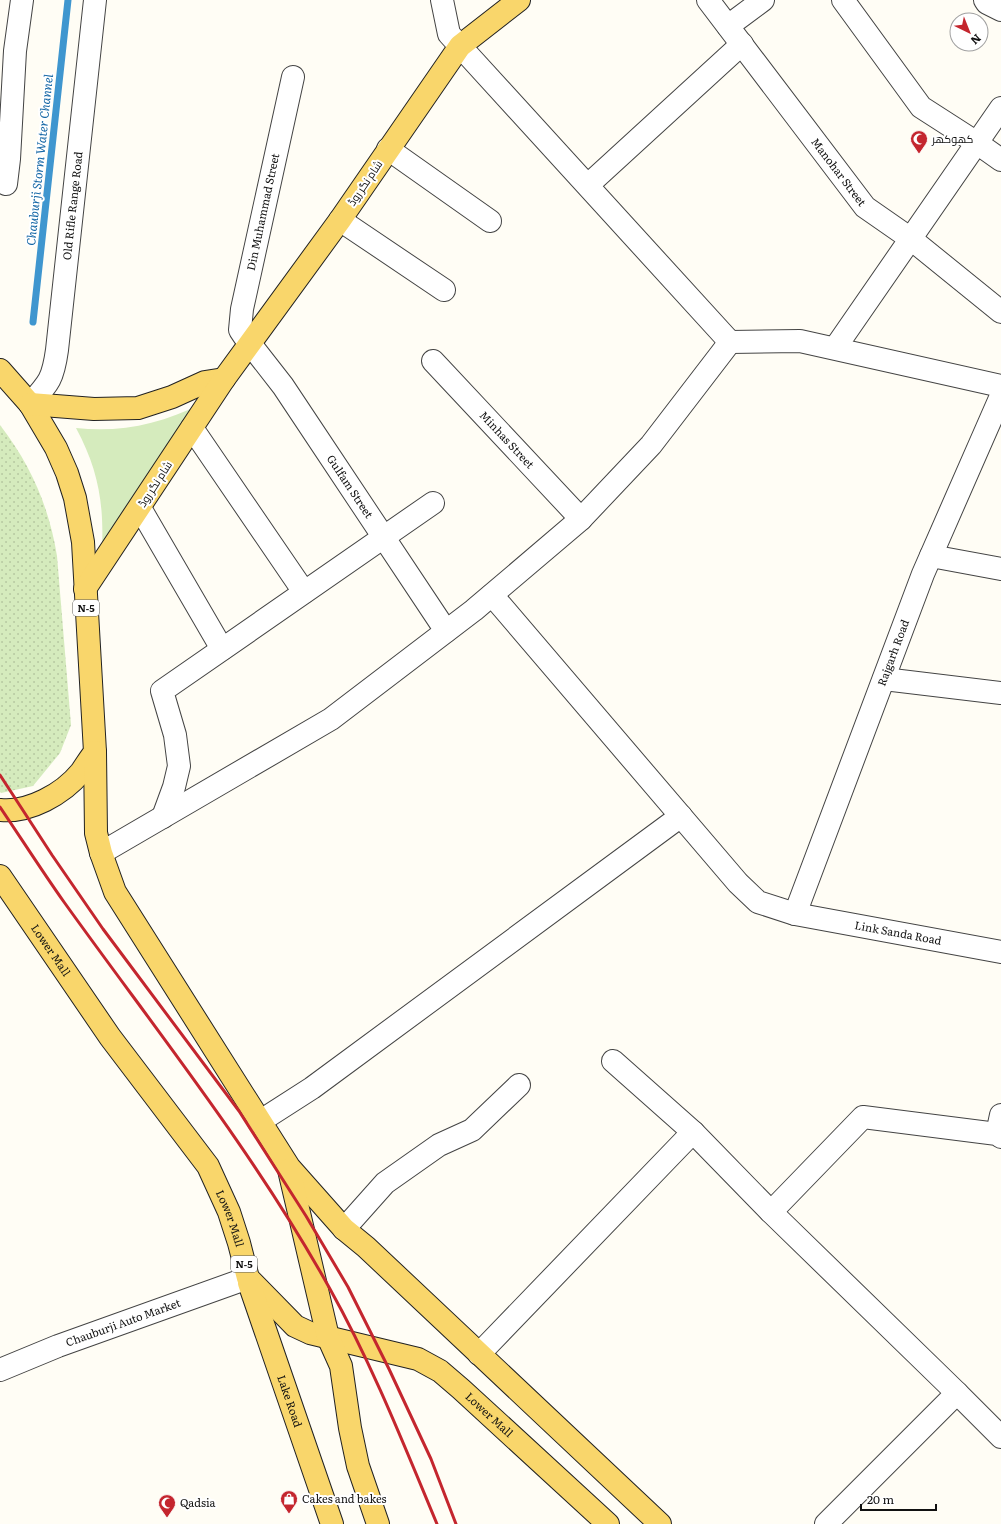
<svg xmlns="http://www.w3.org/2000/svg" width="1001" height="1524" font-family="Literata,Cairo,serif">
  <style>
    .grass { fill: #d5ebbd }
    .park { fill: url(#park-dots) }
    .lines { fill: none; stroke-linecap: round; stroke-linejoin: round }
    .stream { stroke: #3f96cf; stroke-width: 7 }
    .minor-casing { stroke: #444; stroke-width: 24 }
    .major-casing { stroke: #222; stroke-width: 24 }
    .minor { stroke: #fff; stroke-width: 22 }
    .major { stroke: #f9d66b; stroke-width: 22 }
    .rail { stroke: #c4262e; stroke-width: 3 }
    .labels { text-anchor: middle; stroke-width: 4; stroke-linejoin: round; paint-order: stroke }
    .shield { fill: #fff; stroke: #585858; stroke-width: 1 }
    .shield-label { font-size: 10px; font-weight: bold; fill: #111 }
    .poi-label { font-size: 11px; fill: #111; stroke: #fff; text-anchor: start }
    .street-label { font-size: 11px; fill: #111; stroke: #fff }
    .water-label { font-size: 12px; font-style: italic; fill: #1768a6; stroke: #fff }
  </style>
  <defs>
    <pattern id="park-dots" width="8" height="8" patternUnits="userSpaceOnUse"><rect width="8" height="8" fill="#d5ebbd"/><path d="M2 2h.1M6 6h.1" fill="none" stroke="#b6c8a1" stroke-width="1.8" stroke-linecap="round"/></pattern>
  </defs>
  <rect width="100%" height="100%" fill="#fffdf5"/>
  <path class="grass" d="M 201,404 L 102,549 C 104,502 98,469 76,428 C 120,433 161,424 201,404 Z"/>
  <path class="park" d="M 0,425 C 31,465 49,507 57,556 L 71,725 L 60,753 L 33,786 L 1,793 L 0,792 Z"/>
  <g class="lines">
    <polyline class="stream" points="33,322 68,0"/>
    <g class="minor-casing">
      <g id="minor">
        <polyline points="442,0 449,34 730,342 800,341 1001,386"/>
        <path id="s1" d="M 708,0 L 865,207 L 911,239 L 1001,312"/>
        <polyline points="843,0 921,107 977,143 1001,160"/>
        <polyline points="985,0 987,3 1001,10"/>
        <polyline points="728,26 763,0"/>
        <path id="s2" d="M 293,77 L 242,309 L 240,330 L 244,336 L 283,386 L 446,631"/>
        <polyline points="388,149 490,221"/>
        <polyline points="6,184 9,159 15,51 22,0"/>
        <polyline points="588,185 742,44"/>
        <polyline points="340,220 444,290"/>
        <polyline points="835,348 1001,108"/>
        <path id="s3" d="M 433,361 L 581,519"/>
        <path id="s4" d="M 30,404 C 49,383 53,379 57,350 L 95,0"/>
        <polyline points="192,428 304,592"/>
        <polyline points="140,508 222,649"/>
        <polyline points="931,556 1001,569"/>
        <path id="s5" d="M 492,595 L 738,883 L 758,902 L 795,914 L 1001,952"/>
        <polyline points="884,679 1001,693"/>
        <polyline points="163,817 174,787 179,766 175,735 162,691 433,503"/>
        <polyline points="101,853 331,719 474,610 581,519 651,445 730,342"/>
        <path id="s6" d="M 795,914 L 923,574 L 1001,396"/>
        <polyline points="613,1061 693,1132 771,1212 957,1393"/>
        <polyline points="259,1122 312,1088 681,816"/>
        <polyline points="997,1134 1001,1115"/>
        <polyline points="771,1212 863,1117 997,1134 1001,1137"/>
        <polyline points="344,1229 385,1183 439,1145 472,1130 519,1085"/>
        <polyline points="479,1354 693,1132"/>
        <path id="s7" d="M 0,1370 L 58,1346 L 248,1278"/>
        <polyline points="826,1524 957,1393 1001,1437"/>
      </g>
    </g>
    <g class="major-casing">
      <g id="major">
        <path d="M 0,370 L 30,404 L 56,448 L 67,473 L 75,498 L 83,542 L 95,752 C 90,758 86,765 81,772 C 63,794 29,813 0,810"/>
        <polyline points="30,404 94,409 138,408 172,397 205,382 224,379"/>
        <polyline points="85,589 224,379 340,220 460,46 519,0"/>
        <polyline points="95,752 96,833 101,853 115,892 289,1167 344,1229 366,1247 660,1524"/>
        <path id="s8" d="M 0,876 L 110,1037 L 208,1166 L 229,1212 L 239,1243 L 248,1278 L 295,1326 L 310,1333 L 418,1359 L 440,1371 L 461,1389 L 608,1524"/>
        <polyline points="289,1170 328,1337 341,1366 350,1428 358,1466 378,1524"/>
        <path id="s9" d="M 249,1283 L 332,1524"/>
      </g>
    </g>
    <use href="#minor" class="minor"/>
    <use href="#major" class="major"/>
    <g class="rail">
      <polyline points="0,775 52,855 103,929 239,1111 306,1216 348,1287 389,1369 431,1459 456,1524"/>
      <path d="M 0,807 C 21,838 42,871 64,902 C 155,1029 254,1152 330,1289 C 372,1364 404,1445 437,1524"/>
    </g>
  </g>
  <defs>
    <g id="mosque-pin" transform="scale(0.9)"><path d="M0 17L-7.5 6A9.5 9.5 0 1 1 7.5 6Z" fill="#c4262e" stroke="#fff"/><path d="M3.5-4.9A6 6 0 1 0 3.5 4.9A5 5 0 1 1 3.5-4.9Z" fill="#fff"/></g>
    <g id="shop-pin" transform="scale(0.9)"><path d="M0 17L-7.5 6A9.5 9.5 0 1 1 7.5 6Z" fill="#c4262e" stroke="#fff"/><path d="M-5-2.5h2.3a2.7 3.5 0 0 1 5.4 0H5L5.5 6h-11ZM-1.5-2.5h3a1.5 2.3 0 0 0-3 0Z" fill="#fff"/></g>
  </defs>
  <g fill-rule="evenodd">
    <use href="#mosque-pin" x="919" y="139"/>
    <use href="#shop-pin" x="289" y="1499"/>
    <use href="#mosque-pin" x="167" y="1503"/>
  </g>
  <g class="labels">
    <g class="shield">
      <rect x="73" y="600" width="26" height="16" rx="3"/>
      <rect x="231" y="1256" width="26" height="16" rx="3"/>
    </g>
    <g class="shield-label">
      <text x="86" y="612">N-5</text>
      <text x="244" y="1268">N-5</text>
    </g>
    <g class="poi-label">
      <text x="932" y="143">کھوکھر</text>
      <text x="302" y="1503">Cakes and bakes</text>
      <text x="180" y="1507">Qadsia</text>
    </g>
    <g class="street-label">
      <text dy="4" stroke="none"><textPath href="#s1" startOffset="216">Manohar Street</textPath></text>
      <text transform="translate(365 183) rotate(-56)" y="4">شام نگر روڈ</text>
      <text dy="4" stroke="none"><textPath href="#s4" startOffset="207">Old Rifle Range Road</textPath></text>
      <text transform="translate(263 212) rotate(-78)" y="4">Din Muhammad Street</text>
      <text dy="4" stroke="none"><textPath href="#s3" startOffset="108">Minhas Street</textPath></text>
      <text transform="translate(155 484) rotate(-57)" y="4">شام نگر روڈ</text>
      <text dy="4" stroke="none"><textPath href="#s2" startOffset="450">Gulfam Street</textPath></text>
      <text dy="4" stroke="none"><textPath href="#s6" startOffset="279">Rajgarh Road</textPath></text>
      <text dy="4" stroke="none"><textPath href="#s5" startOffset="550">Link Sanda Road</textPath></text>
      <text dy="4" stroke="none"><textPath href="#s8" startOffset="90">Lower Mall</textPath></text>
      <text dy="4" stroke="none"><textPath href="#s8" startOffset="414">Lower Mall</textPath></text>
      <text dy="4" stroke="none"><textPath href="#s7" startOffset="132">Chauburji Auto Market</textPath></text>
      <text dy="4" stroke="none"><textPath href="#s9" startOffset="125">Lake Road</textPath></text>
      <text dy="4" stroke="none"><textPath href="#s8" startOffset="762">Lower Mall</textPath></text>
    </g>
    <g class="water-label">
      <text transform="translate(40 160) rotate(-84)" y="4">Chauburji Storm Water Channel</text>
    </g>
  </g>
  <g transform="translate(969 32) rotate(137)"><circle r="19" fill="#ffffff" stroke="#a0a0a0"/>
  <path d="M0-3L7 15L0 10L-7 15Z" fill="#c4262e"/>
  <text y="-6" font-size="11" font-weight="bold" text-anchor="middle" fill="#111111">N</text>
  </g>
  <path d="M861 1504v6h75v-6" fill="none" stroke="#111111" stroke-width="2"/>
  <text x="867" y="1504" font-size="12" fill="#111111" stroke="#ffffff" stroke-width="3" paint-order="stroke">20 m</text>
</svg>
